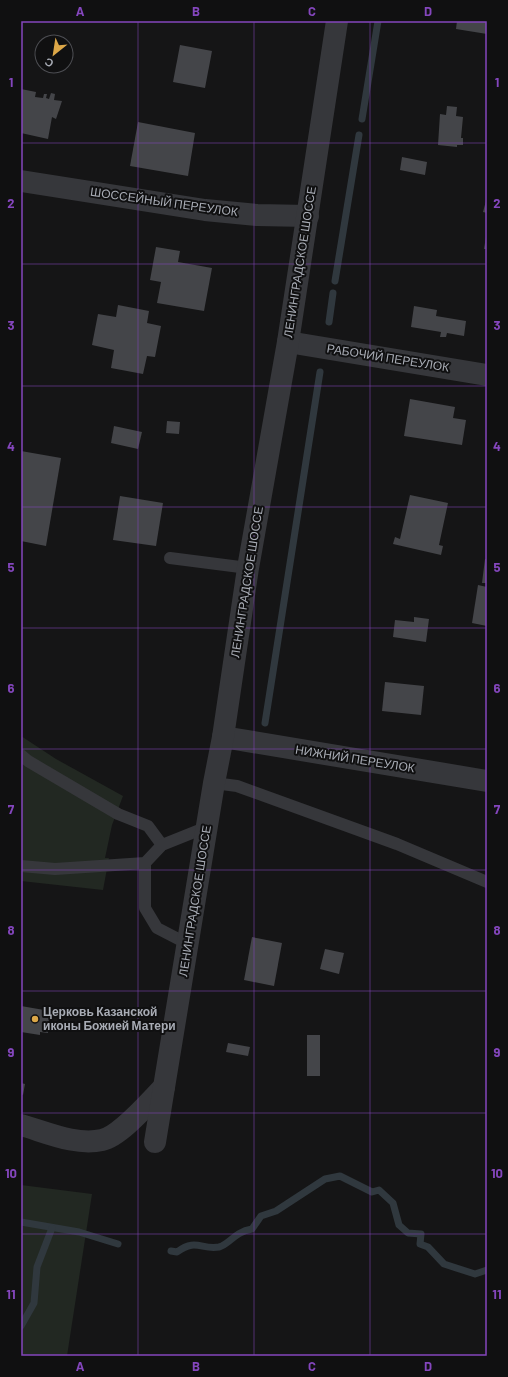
<svg xmlns="http://www.w3.org/2000/svg" width="508" height="1377" font-family="Barlow,sans-serif">
  <style>
    .green { fill: #222822 }
    .lines { fill: none; stroke-linecap: round; stroke-linejoin: round }
    .stream { stroke: #30383e; stroke-width: 7 }
    .building { fill: #444549 }
    .lane { stroke: #36373b; stroke-width: 12 }
    .street { stroke: #36373b; stroke-width: 22 }
    .grid { fill: none; stroke: #8446bd; stroke-width: 1; stroke-opacity: 0.55 }
    .poi-dot { fill: #dca748; stroke: #101011; stroke-width: 1.5 }
    .labels { text-anchor: middle; stroke-width: 4; stroke-linejoin: round; paint-order: stroke }
    .street-label { font-size: 12px; fill: #a8acb5; stroke: #101011 }
    .poi-label { font-size: 12px; font-weight: bold; fill: #a8acb5; stroke: #101011; text-anchor: start }
    .neatline { fill: none; stroke: #8446bd; stroke-width: 1.5 }
    .grid-label { font-size: 13px; text-anchor: middle; font-weight: bold; fill: #8446bd }
  </style>
  <rect width="100%" height="100%" fill="#151516"/>
  <g class="green">
    <polygon points="21,736 56,759 123,796 112,825 105,858 109,858 103,890 21,881"/>
    <polygon points="21,1185 92,1194 67,1356 21,1356"/>
  </g>
  <g class="lines">
    <g class="stream">
      <polyline points="362,119 378,21"/>
      <polyline points="335,281 359,135"/>
      <polyline points="329,322 333,293"/>
      <polyline points="265,723 320,372"/>
      <polyline points="21,1222 79,1232 118,1244"/>
      <path d="M 171,1251 L 177,1252 C 196,1238 201,1250 219,1247 C 230,1244 234,1232 252,1229 L 261,1216 L 276,1211 L 325,1179 L 340,1176 L 372,1192 L 379,1190 L 393,1203 L 399,1225 L 408,1233 L 421,1234 L 420,1244 L 428,1247 L 444,1264 L 475,1274 L 487,1270"/>
      <polyline points="21,1326 34,1303 37,1267 52,1228"/>
    </g>
  </g>
  <g class="building">
    <polygon points="457,21 487,21 487,34 456,29"/>
    <polygon points="180,45 212,51 205,88 173,82"/>
    <polygon points="21,89 36,92 35,97 43,98 44,94 47,94 46,98 49,99 51,93 55,94 54,100 62,101 56,119 52,117 48,139 21,133"/>
    <polygon points="447,106 457,107 456,116 463,117 461,138 463,138 463,145 457,145 457,147 438,145 440,114 446,115"/>
    <polygon points="138,122 195,133 188,176 130,166"/>
    <polygon points="402,157 427,162 425,175 400,170"/>
    <polygon points="486,201 487,201 487,213 483,212"/>
    <polygon points="486,237 487,237 487,249 484,249"/>
    <polygon points="156,247 180,251 178,262 212,268 204,311 157,303 161,282 150,280"/>
    <polygon points="118,305 149,311 147,323 161,326 155,357 147,356 143,374 111,368 114,350 92,345 98,314 116,317"/>
    <polygon points="414,306 437,310 436,316 466,321 464,336 447,333 446,337 440,337 441,332 411,327"/>
    <polygon points="410,399 455,407 453,418 466,420 462,445 404,436"/>
    <polygon points="167,421 180,422 179,434 166,433"/>
    <polygon points="114,426 142,432 138,449 111,443"/>
    <polygon points="21,451 61,458 46,546 21,541"/>
    <polygon points="410,495 448,503 439,545 443,546 441,555 393,544 395,537 400,539"/>
    <polygon points="120,496 163,503 156,546 113,540"/>
    <polygon points="485,559 487,559 487,583 482,583"/>
    <polygon points="478,585 487,587 487,626 472,623"/>
    <polygon points="414,617 429,619 426,642 393,637 395,620 414,622"/>
    <polygon points="385,682 424,686 421,715 382,711"/>
    <polygon points="252,937 282,943 274,986 244,980"/>
    <polygon points="325,949 344,953 339,974 320,969"/>
    <polygon points="21,1006 44,1010 44,1013 50,1014 48,1033 40,1032 40,1035 21,1032"/>
    <rect x="307" y="1035" width="13" height="41"/>
    <polygon points="228,1043 250,1047 248,1056 226,1052"/>
    <polygon points="21,1083 25,1084 23,1095 21,1094"/>
  </g>
  <g class="lines">
    <g class="lane">
      <polyline points="170,558 248,568"/>
      <polyline points="21,755 28,761 118,814 148,826 162,845"/>
      <polyline points="214,783 237,786 397,844 487,882"/>
      <polyline points="145,863 145,908 157,928 188,944"/>
      <polyline points="21,866 55,869 145,863 162,845 207,827"/>
    </g>
    <g class="street">
      <polyline points="21,181 205,210 257,215 308,216"/>
      <polyline points="288,342 487,375"/>
      <polyline points="223,737 487,781"/>
      <path d="M 21,1125 C 46,1132 76,1146 102,1140 C 121,1136 150,1101 164,1087"/>
      <polyline points="155,1142 214,783 223,737 248,568 288,342 337,21"/>
    </g>
  </g>
  <path class="grid" d="M 138,21 L 138,1356M 254,21 L 254,1356M 370,21 L 370,1356M 21,143 L 487,143M 21,264 L 487,264M 21,386 L 487,386M 21,507 L 487,507M 21,628 L 487,628M 21,749 L 487,749M 21,870 L 487,870M 21,991 L 487,991M 21,1113 L 487,1113M 21,1234 L 487,1234"/>
  <circle class="poi-dot" cx="35" cy="1019" r="4"/>
  <g class="labels">
    <g class="street-label">
      <text transform="translate(164 202) rotate(8)" y="4">ШОССЕЙНЫЙ ПЕРЕУЛОК</text>
      <text transform="translate(300 262) rotate(-81)" y="4">ЛЕНИНГРАДСКОЕ ШОССЕ</text>
      <text transform="translate(388 358) rotate(9)" y="4">РАБОЧИЙ ПЕРЕУЛОК</text>
      <text transform="translate(247 582) rotate(-81)" y="4">ЛЕНИНГРАДСКОЕ ШОССЕ</text>
      <text transform="translate(355 759) rotate(9)" y="4">НИЖНИЙ ПЕРЕУЛОК</text>
      <text transform="translate(195 901) rotate(-81)" y="4">ЛЕНИНГРАДСКОЕ ШОССЕ</text>
    </g>
    <g class="poi-label">
      <text x="43" y="1016">Церковь Казанской<tspan x="43" dy="14">иконы Божией Матери</tspan></text>
    </g>
  </g>
  <rect width="508" height="1377" fill="none" stroke="#101011" stroke-width="44"/>
  <g transform="translate(54 54) rotate(210)"><circle r="19" fill="#101011" stroke="#4d4e53"/>
  <path d="M0-3L7 15L0 10L-7 15Z" fill="#dca748"/>
  <text y="-6" font-size="11" font-weight="bold" text-anchor="middle" fill="#a8acb5">С</text>
  </g>
  <rect x="22" y="22" width="464" height="1333" class="neatline"/>
  <g class="grid-label">
    <text x="80" y="16">A</text>
    <text x="196" y="16">B</text>
    <text x="312" y="16">C</text>
    <text x="428" y="16">D</text>
    <text x="11" y="87">1</text>
    <text x="497" y="87">1</text>
    <text x="11" y="208">2</text>
    <text x="497" y="208">2</text>
    <text x="11" y="330">3</text>
    <text x="497" y="330">3</text>
    <text x="11" y="451">4</text>
    <text x="497" y="451">4</text>
    <text x="11" y="572">5</text>
    <text x="497" y="572">5</text>
    <text x="11" y="693">6</text>
    <text x="497" y="693">6</text>
    <text x="11" y="814">7</text>
    <text x="497" y="814">7</text>
    <text x="11" y="935">8</text>
    <text x="497" y="935">8</text>
    <text x="11" y="1057">9</text>
    <text x="497" y="1057">9</text>
    <text x="11" y="1178">10</text>
    <text x="497" y="1178">10</text>
    <text x="11" y="1299">11</text>
    <text x="497" y="1299">11</text>
    <text x="80" y="1371">A</text>
    <text x="196" y="1371">B</text>
    <text x="312" y="1371">C</text>
    <text x="428" y="1371">D</text>
  </g>
</svg>
